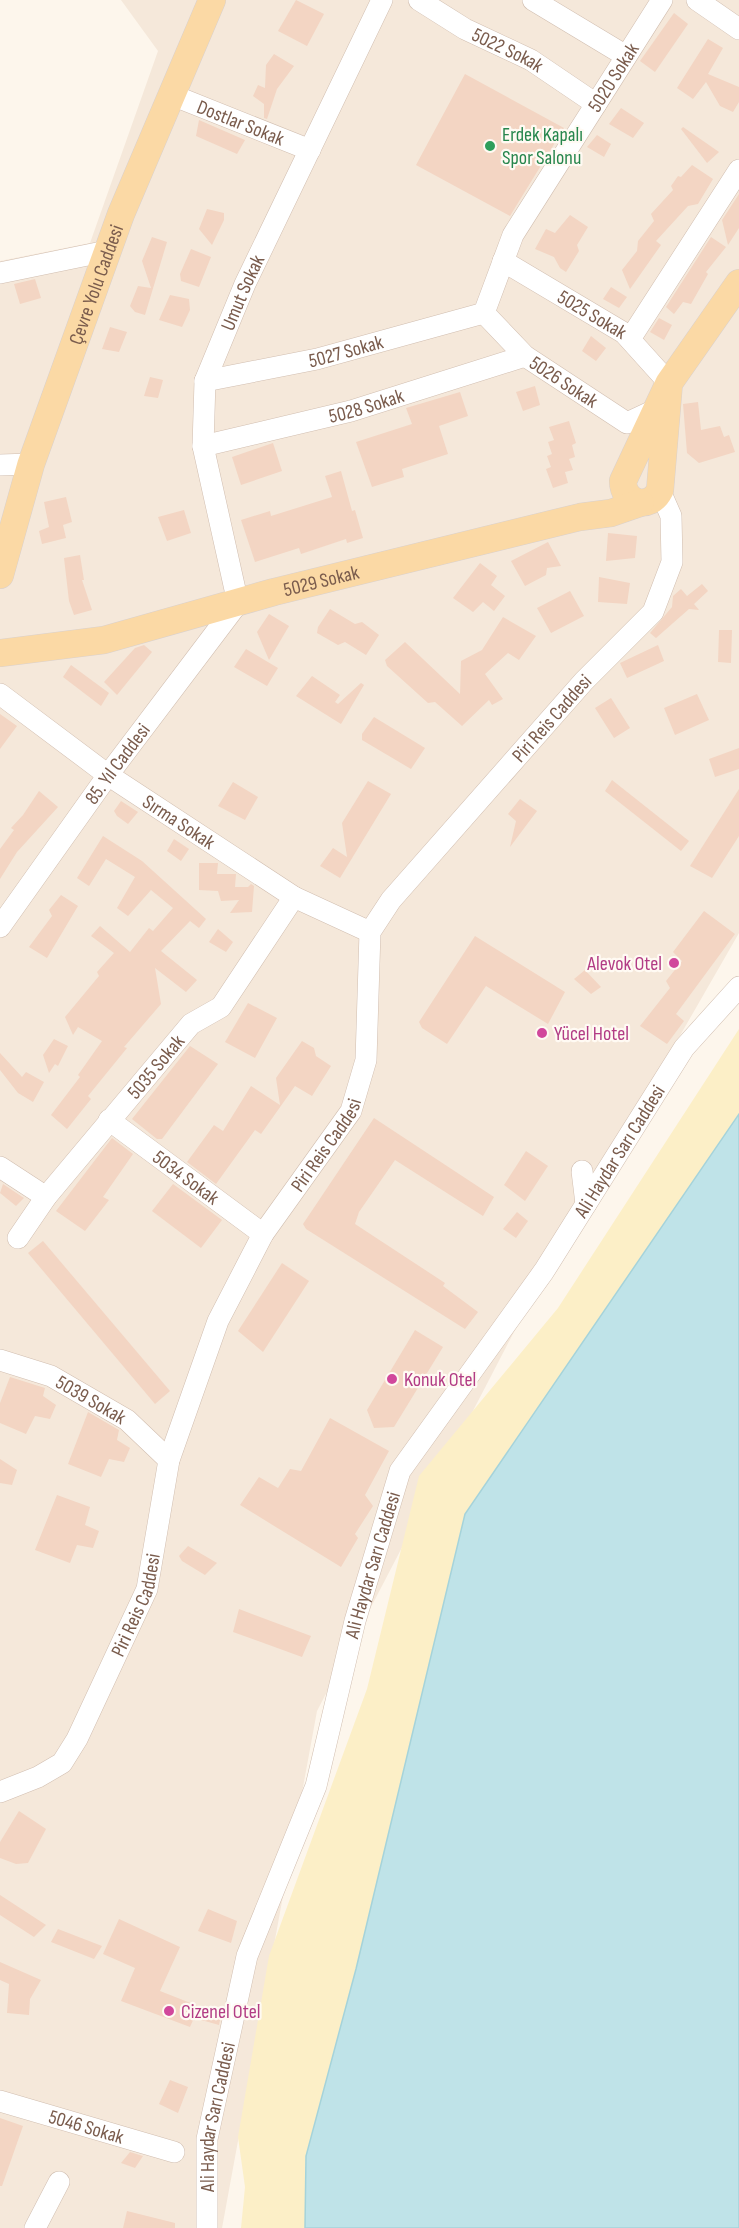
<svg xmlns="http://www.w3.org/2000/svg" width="739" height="2228" font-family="'Sofia Sans Condensed',sans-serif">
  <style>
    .residential { fill: #f5e8da }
    .sand { fill: #fcefc7 }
    .water { fill: #bfe3e8; stroke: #a5d3da; stroke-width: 1.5 }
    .building { fill: #f3d5c3 }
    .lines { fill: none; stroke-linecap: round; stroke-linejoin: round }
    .minor-casing { stroke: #d1beb0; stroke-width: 22 }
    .major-casing { stroke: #dad1cd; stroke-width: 28 }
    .minor { stroke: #fff; stroke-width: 21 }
    .major { stroke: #fbd9a5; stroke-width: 27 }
    .leisure-dot { fill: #2e9e5b; stroke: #fffaf3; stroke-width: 2 }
    .hotel-dot { fill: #d1479c; stroke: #fffaf3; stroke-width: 2 }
    .labels { text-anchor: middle; stroke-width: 4.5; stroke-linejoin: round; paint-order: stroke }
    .street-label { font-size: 20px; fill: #7a5c4d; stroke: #fffaf3 }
    .leisure-label { font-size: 20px; fill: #27864d; stroke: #fffaf3; text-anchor: start }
    .hotel-label { font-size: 20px; fill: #b23c85; stroke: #fffaf3; text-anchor: start }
  </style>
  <rect width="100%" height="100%" fill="#fdf6ec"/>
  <polygon class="residential" points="121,0 739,0 739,933 555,1253 317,1711 222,2228 0,2228 0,261 90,243 158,51"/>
  <polygon class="sand" points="739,1029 739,1114 465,1514 356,1969 306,2156 305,2228 241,2228 245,2187 238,2137 269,1956 367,1689 419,1476 558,1308"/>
  <polygon class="water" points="739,1114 739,2228 305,2228 306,2156 356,1969 465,1514"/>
  <g class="building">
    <polygon points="296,0 324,14 307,46 278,31"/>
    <polygon points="674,13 688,24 655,72 640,61"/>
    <polygon points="708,39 723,48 708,74 739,87 739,102 733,112 720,106 706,82 693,99 677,88"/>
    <polygon points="274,54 294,66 277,89 267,119 264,118 264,104 253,96 258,85 265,88 266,65"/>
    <polygon points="465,74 564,128 510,216 416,165"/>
    <polygon points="621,108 644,123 633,138 609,124"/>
    <polygon points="199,120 245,140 237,154 196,136"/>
    <polygon points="683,127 719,152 707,163 681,129"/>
    <polygon points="597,135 611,144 604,157 587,147"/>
    <polygon points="692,165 713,179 698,204 688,206 656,241 661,245 630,289 622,270 637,251 638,241 654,221 651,214 673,190 671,186 678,176 681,177"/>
    <polygon points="739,194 739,228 728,245 722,220"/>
    <polygon points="207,209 224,213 224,220 212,245 199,229"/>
    <polygon points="570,215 588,227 577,245 579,251 566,272 560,268 554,257 535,249 546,229 555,233"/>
    <polygon points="152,237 167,242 145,315 135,312 130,306 138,286 151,288 142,261"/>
    <polygon points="711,237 726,247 706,272 708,274 691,304 683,302 674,314 666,307"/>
    <polygon points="191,249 211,257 199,287 181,281 180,274"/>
    <polygon points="35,279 41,298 20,304 14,284"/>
    <polygon points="611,287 627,297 619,308 603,299"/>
    <polygon points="170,295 189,299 190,310 182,327 159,320"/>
    <polygon points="659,318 672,325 664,340 650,332"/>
    <polygon points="110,327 127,332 119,352 102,349"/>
    <polygon points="591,336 606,348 596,361 582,351"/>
    <polygon points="150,377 163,380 158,398 144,396"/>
    <polygon points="535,386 540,405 523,411 516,392"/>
    <polygon points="460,392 468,416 439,426 448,454 402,469 404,477 372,487 356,442 412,424 406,408"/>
    <polygon points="698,402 701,430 720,426 724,437 729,435 735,452 699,463 687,453 683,404"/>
    <polygon points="569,421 576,443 572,445 575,457 569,459 573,470 565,472 568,483 553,488 546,469 551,467 547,456 552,454 548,442 554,440 549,427"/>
    <polygon points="273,443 282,471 241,485 232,457"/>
    <polygon points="341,471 352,511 355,510 363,538 347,543 346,539 301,554 299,548 255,562 241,520 270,511 271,516 332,497 325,476"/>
    <polygon points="66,497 72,522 63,525 66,538 42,544 39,531 49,527 44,502"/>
    <polygon points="184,510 191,533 167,541 158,517"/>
    <polygon points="608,533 637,536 635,558 606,561"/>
    <polygon points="548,542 561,566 547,568 546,575 525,586 511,561"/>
    <polygon points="80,555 84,580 82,580 92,610 74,615 69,601 64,558"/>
    <polygon points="480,563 497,576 491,585 505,596 494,611 483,602 473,612 453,598"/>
    <polygon points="599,577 630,583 627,604 598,602"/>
    <polygon points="702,584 708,591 694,604 699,610 689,609 656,638 650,633 672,607 673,596 681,589 687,596"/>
    <polygon points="570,591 584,616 551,633 537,608"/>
    <polygon points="330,609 355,624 362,622 379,635 366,655 345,642 338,645 317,633 318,627"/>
    <polygon points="269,614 289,626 269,660 257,632"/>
    <polygon points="503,617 536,636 519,660 508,653 485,674 503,699 492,705 489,700 462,726 435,702 428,703 387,666 385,660 405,642 460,694 461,661 482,650"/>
    <polygon points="719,630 732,630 731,663 718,662"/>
    <polygon points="144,645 152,652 117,695 104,682 135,648"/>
    <polygon points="658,645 664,661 627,678 620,663"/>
    <polygon points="246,649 278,668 267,686 234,667"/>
    <polygon points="71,665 109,693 101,706 63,677"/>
    <polygon points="312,676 340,695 335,702 338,704 361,683 364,685 341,724 296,696"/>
    <polygon points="697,694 709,720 675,735 664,708"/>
    <polygon points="611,698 630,728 614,738 595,708"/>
    <polygon points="0,714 17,726 0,749"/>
    <polygon points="374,717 425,748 411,769 362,740 362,734"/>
    <polygon points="739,748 739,769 715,777 709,759"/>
    <polygon points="612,780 689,841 681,851 605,791"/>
    <polygon points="368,781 391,794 340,878 320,866 333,848 347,857 342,823"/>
    <polygon points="233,782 258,797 245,820 218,806"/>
    <polygon points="739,789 739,836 712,878 690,866"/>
    <polygon points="39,791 58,807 17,852 0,879 0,849 14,830 11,828 23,815"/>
    <polygon points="520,799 537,811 510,847 516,821 508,814"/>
    <polygon points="121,801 138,812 128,824 117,816 114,811"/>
    <polygon points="103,836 142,861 206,919 199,928 190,921 161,951 197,980 186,992 155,968 161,1004 124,1047 127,1048 88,1096 91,1099 67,1129 51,1115 80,1077 78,1075 102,1041 78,1027 73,1035 65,1017 99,976 97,972 114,953 91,936 100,926 130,952 149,928 153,931 173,908 151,890 128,916 117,908 135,877 106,859 89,886 77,878"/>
    <polygon points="174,839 189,849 181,861 167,851"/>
    <polygon points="199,863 218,863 217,874 236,874 235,887 248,887 251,884 254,886 252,912 230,913 239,900 221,901 218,891 199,890"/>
    <polygon points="61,895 78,906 47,958 29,947 52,916 49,910"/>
    <polygon points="704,911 735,934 676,1014 684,1021 667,1044 640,1026 670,988 666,981 682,961 673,952"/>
    <polygon points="218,929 233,942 226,952 209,942"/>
    <polygon points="475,936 565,992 548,1024 486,986 447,1044 422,1028 419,1022"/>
    <polygon points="585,970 601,987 591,994 574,979"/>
    <polygon points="248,1003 277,1018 255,1058 225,1042"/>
    <polygon points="54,1039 68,1046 58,1066 55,1064 49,1073 43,1055"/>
    <polygon points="302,1041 314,1048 316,1056 331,1066 312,1096 295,1086 261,1134 255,1130 216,1184 187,1162 214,1125 223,1131 251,1086 280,1105 276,1078"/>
    <polygon points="190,1046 218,1064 162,1139 157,1139 132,1119"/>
    <polygon points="0,1053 22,1077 26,1072 44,1082 33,1102 18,1093 0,1070"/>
    <polygon points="374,1118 494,1197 483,1216 395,1160 359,1212 355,1224 445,1283 443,1286 478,1312 465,1329 306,1229 303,1224"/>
    <polygon points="112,1138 133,1154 103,1197 109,1200 85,1231 56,1211"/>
    <polygon points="526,1151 548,1166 525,1201 504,1185"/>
    <polygon points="3,1184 24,1198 16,1206 0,1193"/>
    <polygon points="173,1184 222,1220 201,1248 152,1211"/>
    <polygon points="517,1212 528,1221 516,1238 503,1229"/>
    <polygon points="43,1241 170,1391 155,1404 28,1253"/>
    <polygon points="282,1263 309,1281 263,1352 238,1331"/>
    <polygon points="415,1330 443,1347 394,1427 374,1428 367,1410"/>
    <polygon points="10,1377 45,1388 43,1396 56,1405 50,1419 35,1416 26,1434 0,1423 0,1403"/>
    <polygon points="88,1412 119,1430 117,1440 130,1448 124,1462 109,1459 101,1477 68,1464"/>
    <polygon points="330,1418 389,1451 365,1495 373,1506 355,1534 358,1538 341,1567 240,1505 259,1477 278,1488 290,1469 301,1471"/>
    <polygon points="0,1459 17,1470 12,1485 0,1483"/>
    <polygon points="57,1495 90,1507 85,1525 99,1531 93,1548 77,1545 70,1563 35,1550"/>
    <polygon points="188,1546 217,1563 205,1575 182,1561 179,1556"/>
    <polygon points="239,1609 311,1636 302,1657 233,1632"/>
    <polygon points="19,1811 46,1829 28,1863 16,1864 0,1858 0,1842"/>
    <polygon points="0,1895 46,1925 34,1937 0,1915"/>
    <polygon points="208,1909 237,1921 231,1943 198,1931"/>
    <polygon points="119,1919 180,1947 160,1991 221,2015 219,2025 194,2018 190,2027 121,2001 135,1968 103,1954"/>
    <polygon points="58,1929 102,1946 94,1959 51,1942"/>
    <polygon points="0,1962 41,1980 30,1999 29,2015 7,2013 9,1984 0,1980"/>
    <polygon points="170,2080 188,2087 178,2113 159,2104"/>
    <polygon points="0,2118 23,2126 2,2186 0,2186"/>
    <polygon points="130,2152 143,2156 135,2168 121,2163"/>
    <polygon points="127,2211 175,2223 175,2228 123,2228"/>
  </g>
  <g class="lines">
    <g class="minor-casing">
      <g id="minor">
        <path id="s1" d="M 419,0 L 465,29 L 531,60 L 596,104"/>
        <polyline points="533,0 626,56"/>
        <polyline points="697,0 739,29"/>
        <path id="s2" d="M 172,95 L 310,150"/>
        <path id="s3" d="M 503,261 L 624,333 L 669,383"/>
        <polyline points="0,273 107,251"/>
        <path id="s4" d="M 484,313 L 513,235 L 662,0"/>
        <path id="s5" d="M 484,313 L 525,356 L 627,423 L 657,409"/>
        <polyline points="630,339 739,170"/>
        <path id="s6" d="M 205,381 L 317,359 L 484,313"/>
        <path id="s7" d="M 203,446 L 351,411 L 525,356"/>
        <polyline points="0,465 31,464"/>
        <path id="s8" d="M 0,694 L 108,775 L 294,897 L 370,932"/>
        <path id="s9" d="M 0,927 L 108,775 L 238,603 L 203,446 L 205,381 L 245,284 L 382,0"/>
        <path id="s10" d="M 109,1120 L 263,1234"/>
        <polyline points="0,1167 46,1197"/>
        <polyline points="582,1171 586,1204"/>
        <path id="s11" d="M 18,1238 L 46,1197 L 191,1024 L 221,1007 L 294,897"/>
        <path id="s12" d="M 0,1360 L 51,1376 L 127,1420 L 169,1460"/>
        <path id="s13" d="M 0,1792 L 38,1777 L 62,1763 L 77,1739 L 147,1589 L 169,1460 L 218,1321 L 263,1234 L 351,1111 L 366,1060 L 370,932 L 391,900 L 584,681 L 653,612 L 672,562 L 671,516 L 660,491"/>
        <path id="s14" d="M 0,2101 L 174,2152"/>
        <polyline points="35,2228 59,2182"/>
        <path id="s15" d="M 207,2228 L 207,2139 L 247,1956 L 316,1786 L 355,1621 L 400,1471 L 544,1271 L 684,1048 L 739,987"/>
      </g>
    </g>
    <g class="major-casing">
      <g id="major">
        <path d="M 669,383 L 660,490 C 650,511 623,504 623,481 L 669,383 L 739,283"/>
        <path id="s16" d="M 0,575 L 31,464 L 121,214 L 212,0"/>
        <path id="s17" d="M 0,653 L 104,640 L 274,592 L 580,517 L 611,513 L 640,503"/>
      </g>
    </g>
    <use href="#minor" class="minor"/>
    <use href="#major" class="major"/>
  </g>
  <circle class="leisure-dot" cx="490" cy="146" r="6"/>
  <g class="hotel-dot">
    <circle cx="674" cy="963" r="6"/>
    <circle cx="542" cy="1033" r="6"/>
    <circle cx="392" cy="1379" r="6"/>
    <circle cx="169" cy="2011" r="6"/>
  </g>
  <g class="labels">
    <g class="street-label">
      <text dy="7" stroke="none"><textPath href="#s1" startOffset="102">5022 Sokak</textPath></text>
      <text dy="7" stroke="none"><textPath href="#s4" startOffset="270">5020 Sokak</textPath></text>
      <text dy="7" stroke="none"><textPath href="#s2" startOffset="74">Dostlar Sokak</textPath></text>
      <text dy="7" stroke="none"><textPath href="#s16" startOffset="306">Çevre Yolu Caddesi</textPath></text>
      <text dy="7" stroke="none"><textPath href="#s9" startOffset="724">Umut Sokak</textPath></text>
      <text dy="7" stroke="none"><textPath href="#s3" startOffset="104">5025 Sokak</textPath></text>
      <text dy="7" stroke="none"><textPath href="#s6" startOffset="144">5027 Sokak</textPath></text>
      <text dy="7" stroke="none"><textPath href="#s5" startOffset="106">5026 Sokak</textPath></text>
      <text dy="7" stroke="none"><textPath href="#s7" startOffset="168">5028 Sokak</textPath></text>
      <text dy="7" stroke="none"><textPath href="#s17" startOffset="330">5029 Sokak</textPath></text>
      <text dy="7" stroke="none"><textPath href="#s13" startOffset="1252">Piri Reis Caddesi</textPath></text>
      <text dy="7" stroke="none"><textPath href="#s9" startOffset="201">85. Yıl Caddesi</textPath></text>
      <text dy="7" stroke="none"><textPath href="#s8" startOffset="220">Sırma Sokak</textPath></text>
      <text dy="7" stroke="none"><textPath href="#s11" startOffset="220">5035 Sokak</textPath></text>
      <text dy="7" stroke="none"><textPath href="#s13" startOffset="748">Piri Reis Caddesi</textPath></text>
      <text dy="7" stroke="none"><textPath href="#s15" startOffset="1174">Ali Haydar Sarı Caddesi</textPath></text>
      <text dy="7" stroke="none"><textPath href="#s10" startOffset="96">5034 Sokak</textPath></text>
      <text dy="7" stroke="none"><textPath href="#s12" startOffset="100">5039 Sokak</textPath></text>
      <text dy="7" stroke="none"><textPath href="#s15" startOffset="688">Ali Haydar Sarı Caddesi</textPath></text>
      <text dy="7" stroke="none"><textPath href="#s13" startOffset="244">Piri Reis Caddesi</textPath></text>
      <text dy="7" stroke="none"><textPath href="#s15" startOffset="112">Ali Haydar Sarı Caddesi</textPath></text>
      <text dy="7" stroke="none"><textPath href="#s14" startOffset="90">5046 Sokak</textPath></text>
    </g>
    <g class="leisure-label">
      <text x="502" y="141">Erdek Kapalı<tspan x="502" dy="23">Spor Salonu</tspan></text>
    </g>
    <g class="hotel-label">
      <text x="662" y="970" text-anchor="end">Alevok Otel</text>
      <text x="554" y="1040">Yücel Hotel</text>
      <text x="404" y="1386">Konuk Otel</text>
      <text x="181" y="2018">Cizenel Otel</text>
    </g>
  </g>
</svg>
